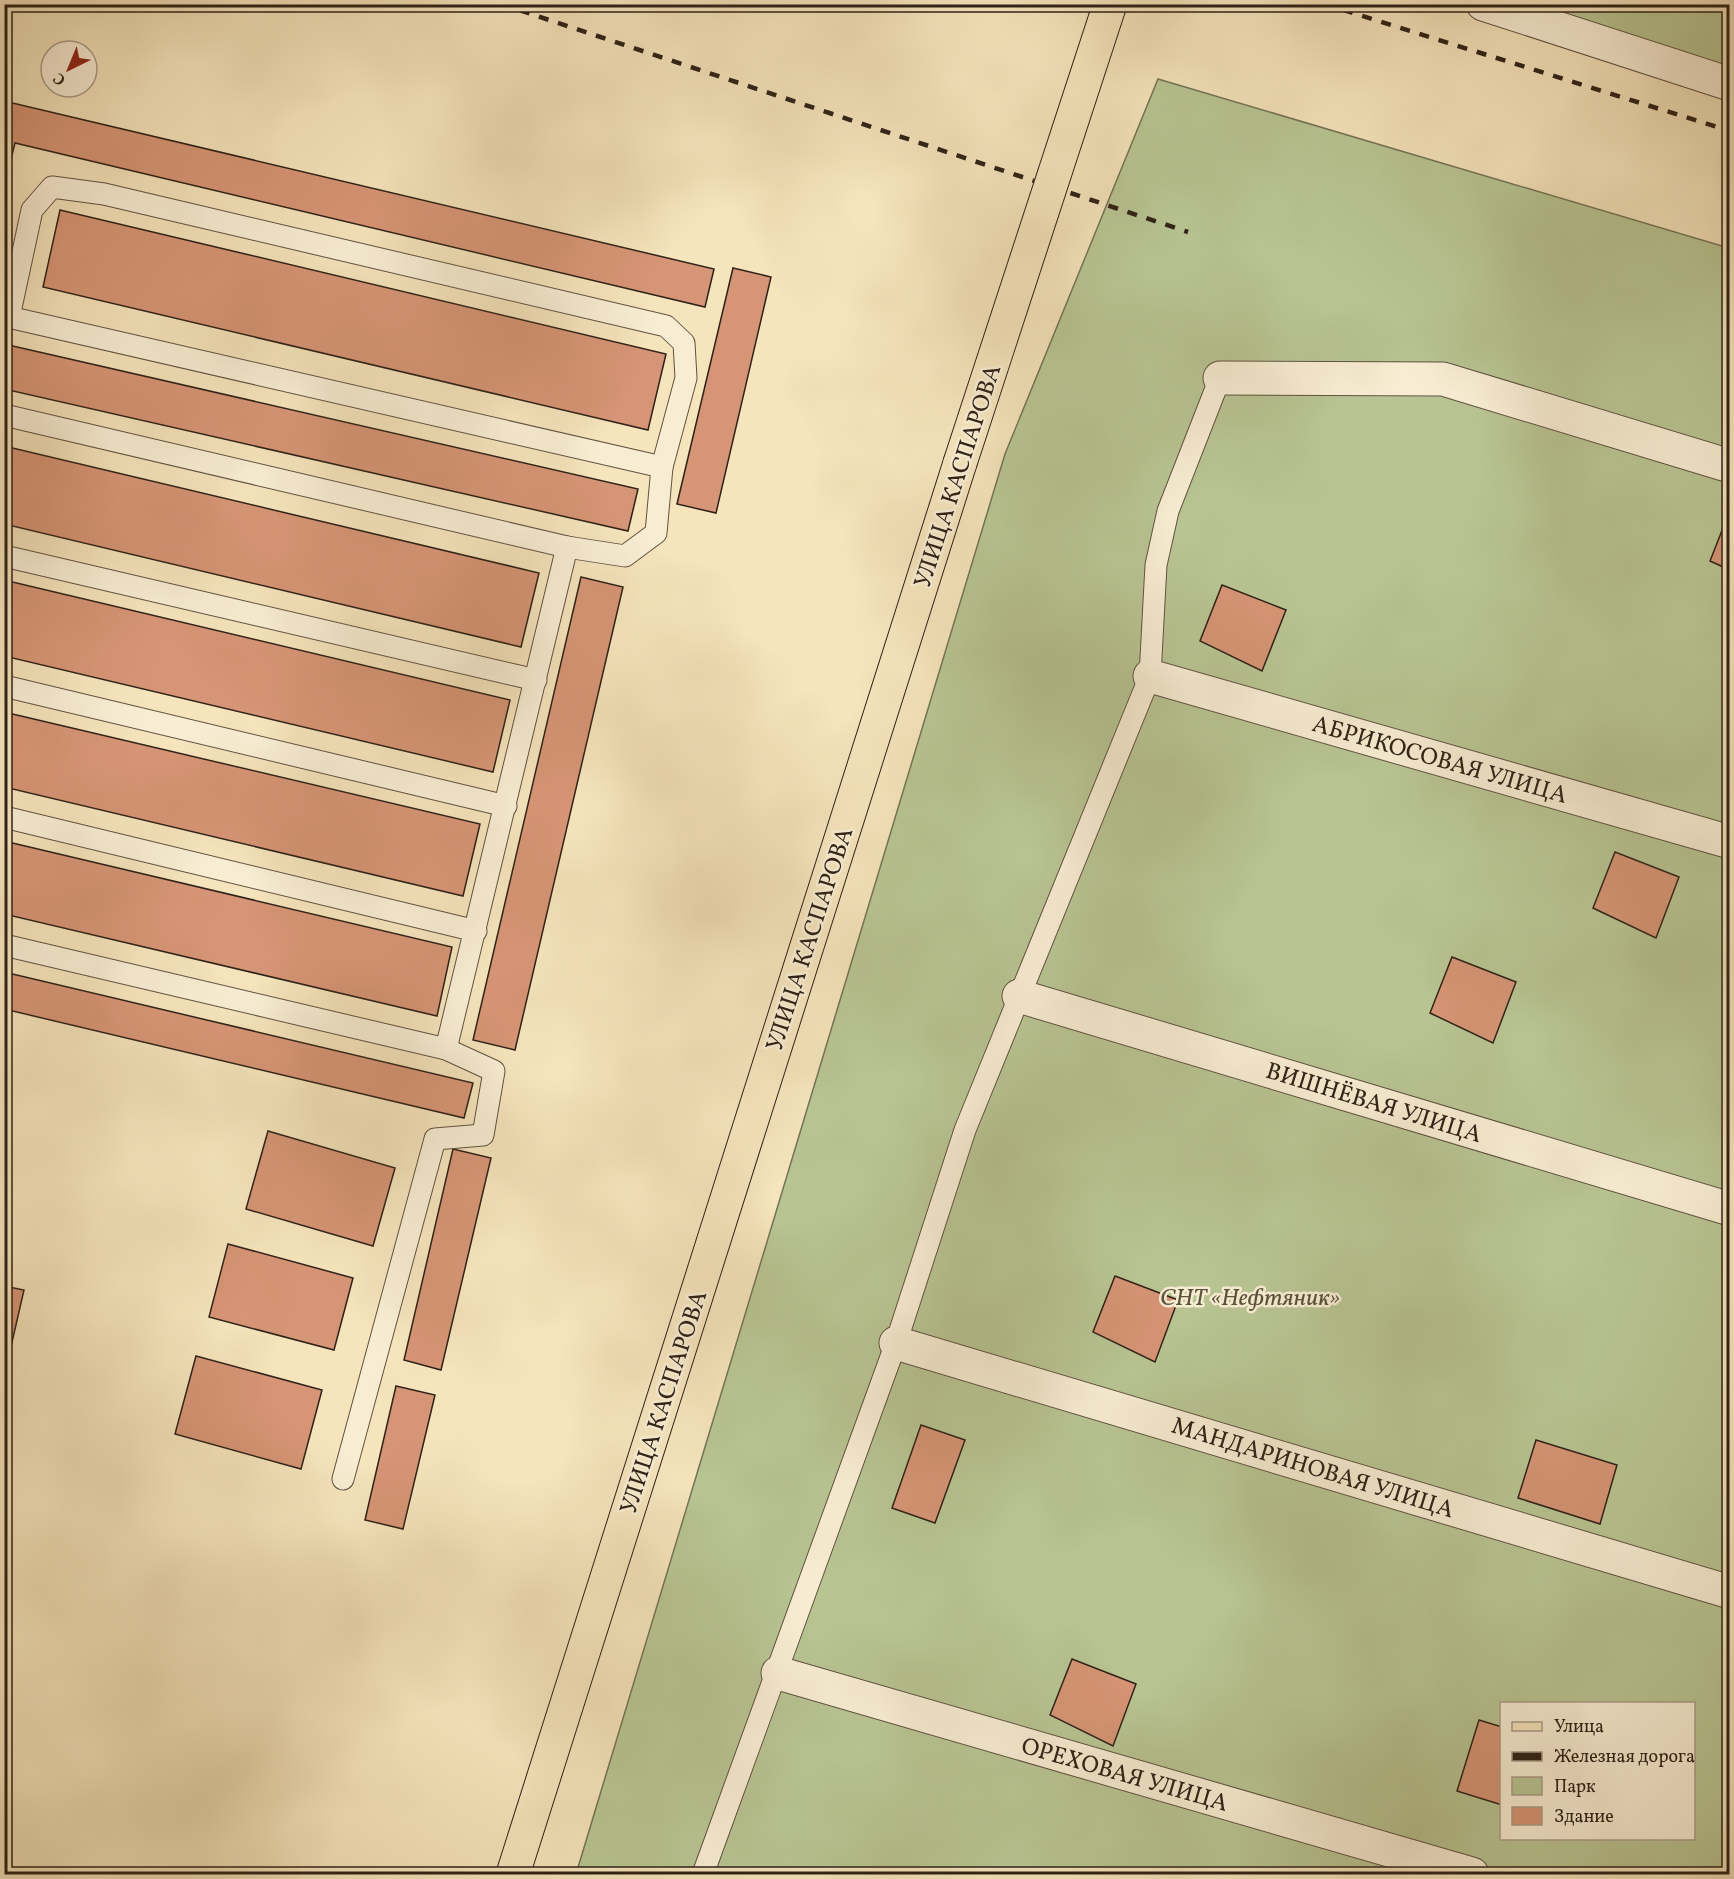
<svg xmlns="http://www.w3.org/2000/svg" width="1734" height="1879" font-family="Vollkorn,serif">
  <style>
    .green { fill: #b8c593; stroke: #747455; stroke-width: 1.5; fill-rule: evenodd }
    .building { fill: #d69576; stroke: #2f2217; stroke-width: 1.5 }
    .lines { fill: none; stroke-linecap: round; stroke-linejoin: round }
    .lane-casing { stroke: #605240; stroke-width: 23 }
    .street-casing { stroke: #605240; stroke-width: 35 }
    .primary-casing { stroke: #2f2217; stroke-width: 35 }
    .lane { stroke: #f8edd3; stroke-width: 21 }
    .street { stroke: #f8edd3; stroke-width: 33 }
    .primary { stroke: #f5e4bc; stroke-width: 33 }
    .rail { stroke: #2f2217; stroke-width: 4.5; stroke-dasharray: 10 10; stroke-linecap: butt }
    .primary-bridge-casing { stroke: #2f2217; stroke-width: 35; stroke-linecap: butt }
    .primary-bridge { stroke: #f5e4bc; stroke-width: 33 }
    .labels { text-anchor: middle; stroke-width: 5; stroke-linejoin: round; paint-order: stroke }
    .street-label { font-size: 24px; fill: #2f2217; stroke: #f8edd3 }
    .park-label { font-size: 24px; font-style: italic; fill: #58533c; stroke: #f8edd3 }
  </style>
  <rect width="100%" height="100%" fill="#f5e4bc"/>
  <filter id="stains"><feTurbulence type="fractalNoise" baseFrequency=".00333" numOctaves="4"/><feColorMatrix values="0 0 0 0 .2 0 0 0 0 .09 0 0 0 0 .02 0 0 0 .5 -.17"/></filter>
  <radialGradient id="worn" r=".72"><stop offset=".6" stop-color="#630" stop-opacity="0"/><stop offset="1" stop-color="#630" stop-opacity=".3"/></radialGradient>
  <g class="green">
    <polygon points="1483,5 1729,5 1729,84"/>
    <path d="M 1158,79 L 1729,248 L 1729,1874 L 576,1874 L 1005,454 ZM 1502,1704 L 1694,1704 L 1694,1838 L 1502,1838 Z"/>
  </g>
  <g class="building">
    <polygon points="4,101 714,269 705,307 15,143 4,187"/>
    <polygon points="60,210 666,354 648,430 43,287"/>
    <polygon points="733,268 771,277 716,513 677,504"/>
    <polygon points="4,344 638,489 628,531 4,389"/>
    <polygon points="4,446 539,573 521,647 4,524"/>
    <polygon points="1730,510 1730,570 1710,561"/>
    <polygon points="581,577 623,587 515,1050 473,1040"/>
    <polygon points="4,580 510,700 493,772 4,656"/>
    <polygon points="1222,585 1286,610 1262,671 1200,641"/>
    <polygon points="4,712 480,824 463,896 4,787"/>
    <polygon points="4,841 452,947 437,1016 4,914"/>
    <polygon points="1615,852 1679,877 1656,938 1593,908"/>
    <polygon points="1452,957 1516,982 1493,1043 1430,1013"/>
    <polygon points="4,972 473,1083 464,1118 4,1009"/>
    <polygon points="268,1131 395,1168 373,1246 246,1209"/>
    <polygon points="453,1149 491,1158 441,1370 404,1360"/>
    <polygon points="228,1244 353,1278 334,1350 209,1317"/>
    <polygon points="1115,1276 1178,1300 1155,1362 1093,1332"/>
    <polygon points="4,1286 24,1290 4,1377"/>
    <polygon points="196,1356 322,1390 301,1469 175,1434"/>
    <polygon points="396,1386 435,1395 403,1529 365,1520"/>
    <polygon points="921,1425 965,1440 935,1523 892,1508"/>
    <polygon points="1536,1440 1617,1465 1600,1524 1518,1498"/>
    <polygon points="1072,1659 1136,1684 1113,1746 1050,1715"/>
    <polygon points="1479,1720 1502,1727 1502,1805 1457,1791"/>
  </g>
  <g class="lines">
    <g class="lane-casing">
      <g id="lane">
        <polyline points="4,316 662,467 656,533 625,556 567,547 4,415"/>
        <polyline points="9,317 32,210 52,187 104,194 666,326 684,343 686,378 662,467"/>
        <polyline points="4,556 536,680"/>
        <polyline points="4,686 506,806"/>
        <polyline points="4,817 476,931"/>
        <polyline points="4,945 446,1049 494,1071 483,1135 435,1139 343,1479"/>
        <polyline points="446,1049 567,547"/>
        <polyline points="703,1874 896,1343 965,1130 1150,676 1156,565 1168,511 1220,378"/>
      </g>
    </g>
    <g class="street-casing">
      <g id="street">
        <polyline points="1483,4 1730,84"/>
        <polyline points="1220,378 1443,379 1730,466"/>
        <polyline points="1150,676 1730,842"/>
        <polyline points="1019,996 1730,1209"/>
        <polyline points="896,1343 1730,1592"/>
        <polyline points="778,1673 1472,1874"/>
      </g>
    </g>
    <g class="primary-casing">
      <polyline id="primary" points="513,1874 960,463"/>
    </g>
    <use href="#lane" class="lane"/>
    <use href="#street" class="street"/>
    <use href="#primary" class="primary"/>
    <g class="rail">
      <polyline points="361,4 365,6"/>
      <polyline points="501,4 1188,232"/>
      <polyline points="1324,4 1730,131"/>
    </g>
    <g class="primary-bridge-casing">
      <polyline id="primary-bridge" points="960,463 1110,4"/>
    </g>
    <use href="#primary-bridge" class="primary-bridge"/>
  </g>
  <g class="labels">
    <g class="street-label">
      <text transform="translate(957 476) rotate(-72)" y="8">УЛИЦА КАСПАРОВА</text>
      <text transform="translate(1440 759) rotate(16)" y="8">АБРИКОСОВАЯ УЛИЦА</text>
      <text transform="translate(809 939) rotate(-72)" y="8">УЛИЦА КАСПАРОВА</text>
      <text transform="translate(1374 1102) rotate(17)" y="8">ВИШНЁВАЯ УЛИЦА</text>
      <text transform="translate(663 1402) rotate(-72)" y="8">УЛИЦА КАСПАРОВА</text>
      <text transform="translate(1313 1467) rotate(17)" y="8">МАНДАРИНОВАЯ УЛИЦА</text>
      <text transform="translate(1125 1774) rotate(16)" y="8">ОРЕХОВАЯ УЛИЦА</text>
    </g>
    <g class="park-label">
      <text x="1250" y="1305">СНТ «Нефтяник»</text>
    </g>
  </g>
  <rect width="1734" height="1879" fill="none" stroke="#f5e4bc" stroke-width="24"/>
  <rect x="6" y="6" width="1722" height="1867" fill="none" stroke="#2f2217" stroke-width="3"/>
  <rect x="12" y="12" width="1710" height="1855" fill="none" stroke="#2f2217" stroke-width="1.5"/>
  <rect x="1500" y="1702" width="195" height="138" fill="#f8edd3" stroke="#a89c88" stroke-width="1.5"/>
  <rect x="1512" y="1722" width="30" height="9" fill="#f5e4bc" stroke="#a89c88" stroke-width="1.5"/>
  <text x="1554" y="1732" font-size="18" fill="#2f2217">Улица</text>
  <rect x="1512" y="1752" width="30" height="9" fill="#2f2217" stroke="#a89c88" stroke-width="1.5"/>
  <text x="1554" y="1762" font-size="18" fill="#2f2217">Железная дорога</text>
  <rect x="1512" y="1777" width="30" height="18" fill="#b8c593" stroke="#a89c88" stroke-width="1.5"/>
  <text x="1554" y="1792" font-size="18" fill="#2f2217">Парк</text>
  <rect x="1512" y="1807" width="30" height="18" fill="#d69576" stroke="#a89c88" stroke-width="1.5"/>
  <text x="1554" y="1822" font-size="18" fill="#2f2217">Здание</text>
  <g transform="translate(69 69) rotate(223)"><circle r="28" fill="#f8edd3" stroke="#a89c88" stroke-width="1.5"/>
  <path d="M0-4.5L10 22L0 15L-10 22Z" fill="#8f2418"/>
  <text y="-9" font-size="16" font-weight="bold" text-anchor="middle" fill="#2f2217">С</text>
  </g>
  <rect width="100%" height="100%" filter="url(#stains)"/>
  <rect width="100%" height="100%" fill="url(#worn)"/>
</svg>
